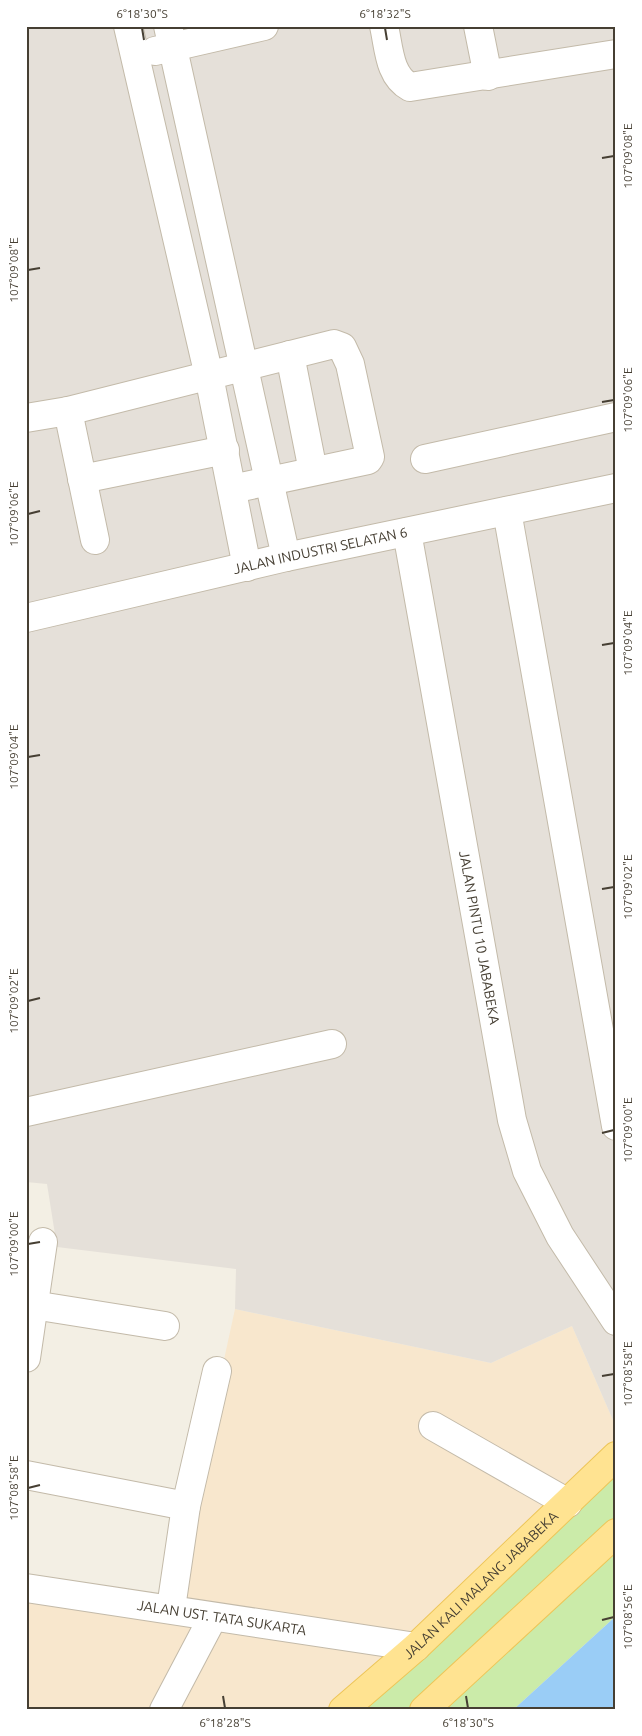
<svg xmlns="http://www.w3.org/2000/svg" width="642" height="1736" font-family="Ubuntu,sans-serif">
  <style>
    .commercial { fill: #f8e7cd }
    .industrial { fill: #e5e0d9 }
    .green { fill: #cbeba9 }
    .water { fill: #9acdf6 }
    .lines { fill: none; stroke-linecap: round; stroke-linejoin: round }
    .minor-casing { stroke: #c3baa9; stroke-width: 30 }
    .major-casing { stroke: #edc558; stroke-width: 30 }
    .minor { stroke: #fff; stroke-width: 28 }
    .major { stroke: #ffe391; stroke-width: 28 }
    .ticks { fill: none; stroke: #463f33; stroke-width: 2 }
    .labels { text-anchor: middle; stroke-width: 4.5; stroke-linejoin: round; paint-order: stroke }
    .street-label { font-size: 14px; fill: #463f33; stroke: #fff }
    .neatline { fill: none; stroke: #463f33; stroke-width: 2 }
    .ticks-label { font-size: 12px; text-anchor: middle; fill: #463f33 }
  </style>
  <rect width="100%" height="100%" fill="#f3efe4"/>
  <polygon class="commercial" points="235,1309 491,1363 572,1326 616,1427 616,1456 332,1710 26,1710 26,1579 172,1599"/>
  <polygon class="industrial" points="26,26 616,26 616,1427 572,1326 491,1363 235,1309 236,1269 57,1247 47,1184 26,1182"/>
  <polygon class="green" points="616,1456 616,1616 513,1710 343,1710"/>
  <polygon class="water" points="616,1616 616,1710 513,1710"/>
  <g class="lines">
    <g class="minor-casing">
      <g id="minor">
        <polyline points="128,26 209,376 247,567"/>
        <polyline points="168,26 286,557"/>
        <path d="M 384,26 C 389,48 389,76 410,87 L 616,54"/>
        <polyline points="478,26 488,76"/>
        <polyline points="155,51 264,26"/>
        <polyline points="290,355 313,471"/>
        <polyline points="68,411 95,540"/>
        <polyline points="26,418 68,411 334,344 342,347 350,364 370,457 368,460 232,489"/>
        <polyline points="425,459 616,417"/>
        <polyline points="82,479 225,450"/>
        <polyline points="507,511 616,1126"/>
        <path id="s1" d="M 407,532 L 512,1120 L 527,1171 L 560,1236 L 616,1321"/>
        <path id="s2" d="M 26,618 L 286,557 L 616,488"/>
        <polyline points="26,1112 332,1044"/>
        <polyline points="33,1305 165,1326"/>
        <polyline points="26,1358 43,1242"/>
        <polyline points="433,1426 568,1503"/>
        <polyline points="26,1475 186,1506"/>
        <path id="s3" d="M 26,1588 L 416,1647"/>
        <polyline points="171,1608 186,1506 217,1371"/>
        <polyline points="164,1710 213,1617"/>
      </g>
    </g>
    <g class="major-casing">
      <g id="major">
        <path id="s4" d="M 343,1710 L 416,1647 L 616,1456"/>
        <polyline points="424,1710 616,1533"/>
      </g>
    </g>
    <use href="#minor" class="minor"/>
    <use href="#major" class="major"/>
  </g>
  <path class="ticks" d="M 142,28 L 144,40M 385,28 L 387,40M 602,158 L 614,156M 28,270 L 40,268M 602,402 L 614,400M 28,514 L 40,511M 602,645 L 614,643M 28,757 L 40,755M 602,889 L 614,887M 28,1001 L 40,998M 602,1133 L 614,1130M 28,1244 L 40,1242M 602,1376 L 614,1374M 28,1488 L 40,1485M 602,1620 L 614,1617M 223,1696 L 225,1708M 466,1696 L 468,1708"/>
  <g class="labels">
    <g class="street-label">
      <text dy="5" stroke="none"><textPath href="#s2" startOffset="302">JALAN INDUSTRI SELATAN 6</textPath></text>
      <text dy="5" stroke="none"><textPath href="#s1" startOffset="412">JALAN PINTU 10 JABABEKA</textPath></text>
      <text dy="5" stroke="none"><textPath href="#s4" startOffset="186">JALAN KALI MALANG JABABEKA</textPath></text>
      <text dy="5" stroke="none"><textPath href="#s3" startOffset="198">JALAN UST. TATA SUKARTA</textPath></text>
    </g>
  </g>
  <rect width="642" height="1736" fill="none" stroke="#ffffff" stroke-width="55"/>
  <rect x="28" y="28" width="586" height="1680" class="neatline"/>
  <g class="ticks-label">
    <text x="142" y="18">6°18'30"S</text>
    <text x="385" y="18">6°18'32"S</text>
    <text transform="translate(628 156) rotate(-90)" y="4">107°09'08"E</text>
    <text transform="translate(14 270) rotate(-90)" y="4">107°09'08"E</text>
    <text transform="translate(628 400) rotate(-90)" y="4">107°09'06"E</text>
    <text transform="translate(14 514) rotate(-90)" y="4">107°09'06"E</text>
    <text transform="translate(628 643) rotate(-90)" y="4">107°09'04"E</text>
    <text transform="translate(14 757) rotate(-90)" y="4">107°09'04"E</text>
    <text transform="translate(628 887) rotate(-90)" y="4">107°09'02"E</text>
    <text transform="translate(14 1001) rotate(-90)" y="4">107°09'02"E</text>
    <text transform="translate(628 1130) rotate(-90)" y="4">107°09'00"E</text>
    <text transform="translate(14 1244) rotate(-90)" y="4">107°09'00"E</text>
    <text transform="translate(628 1374) rotate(-90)" y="4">107°08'58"E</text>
    <text transform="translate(14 1488) rotate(-90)" y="4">107°08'58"E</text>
    <text transform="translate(628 1617) rotate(-90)" y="4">107°08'56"E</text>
    <text x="225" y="1727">6°18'28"S</text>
    <text x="468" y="1727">6°18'30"S</text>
  </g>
</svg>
